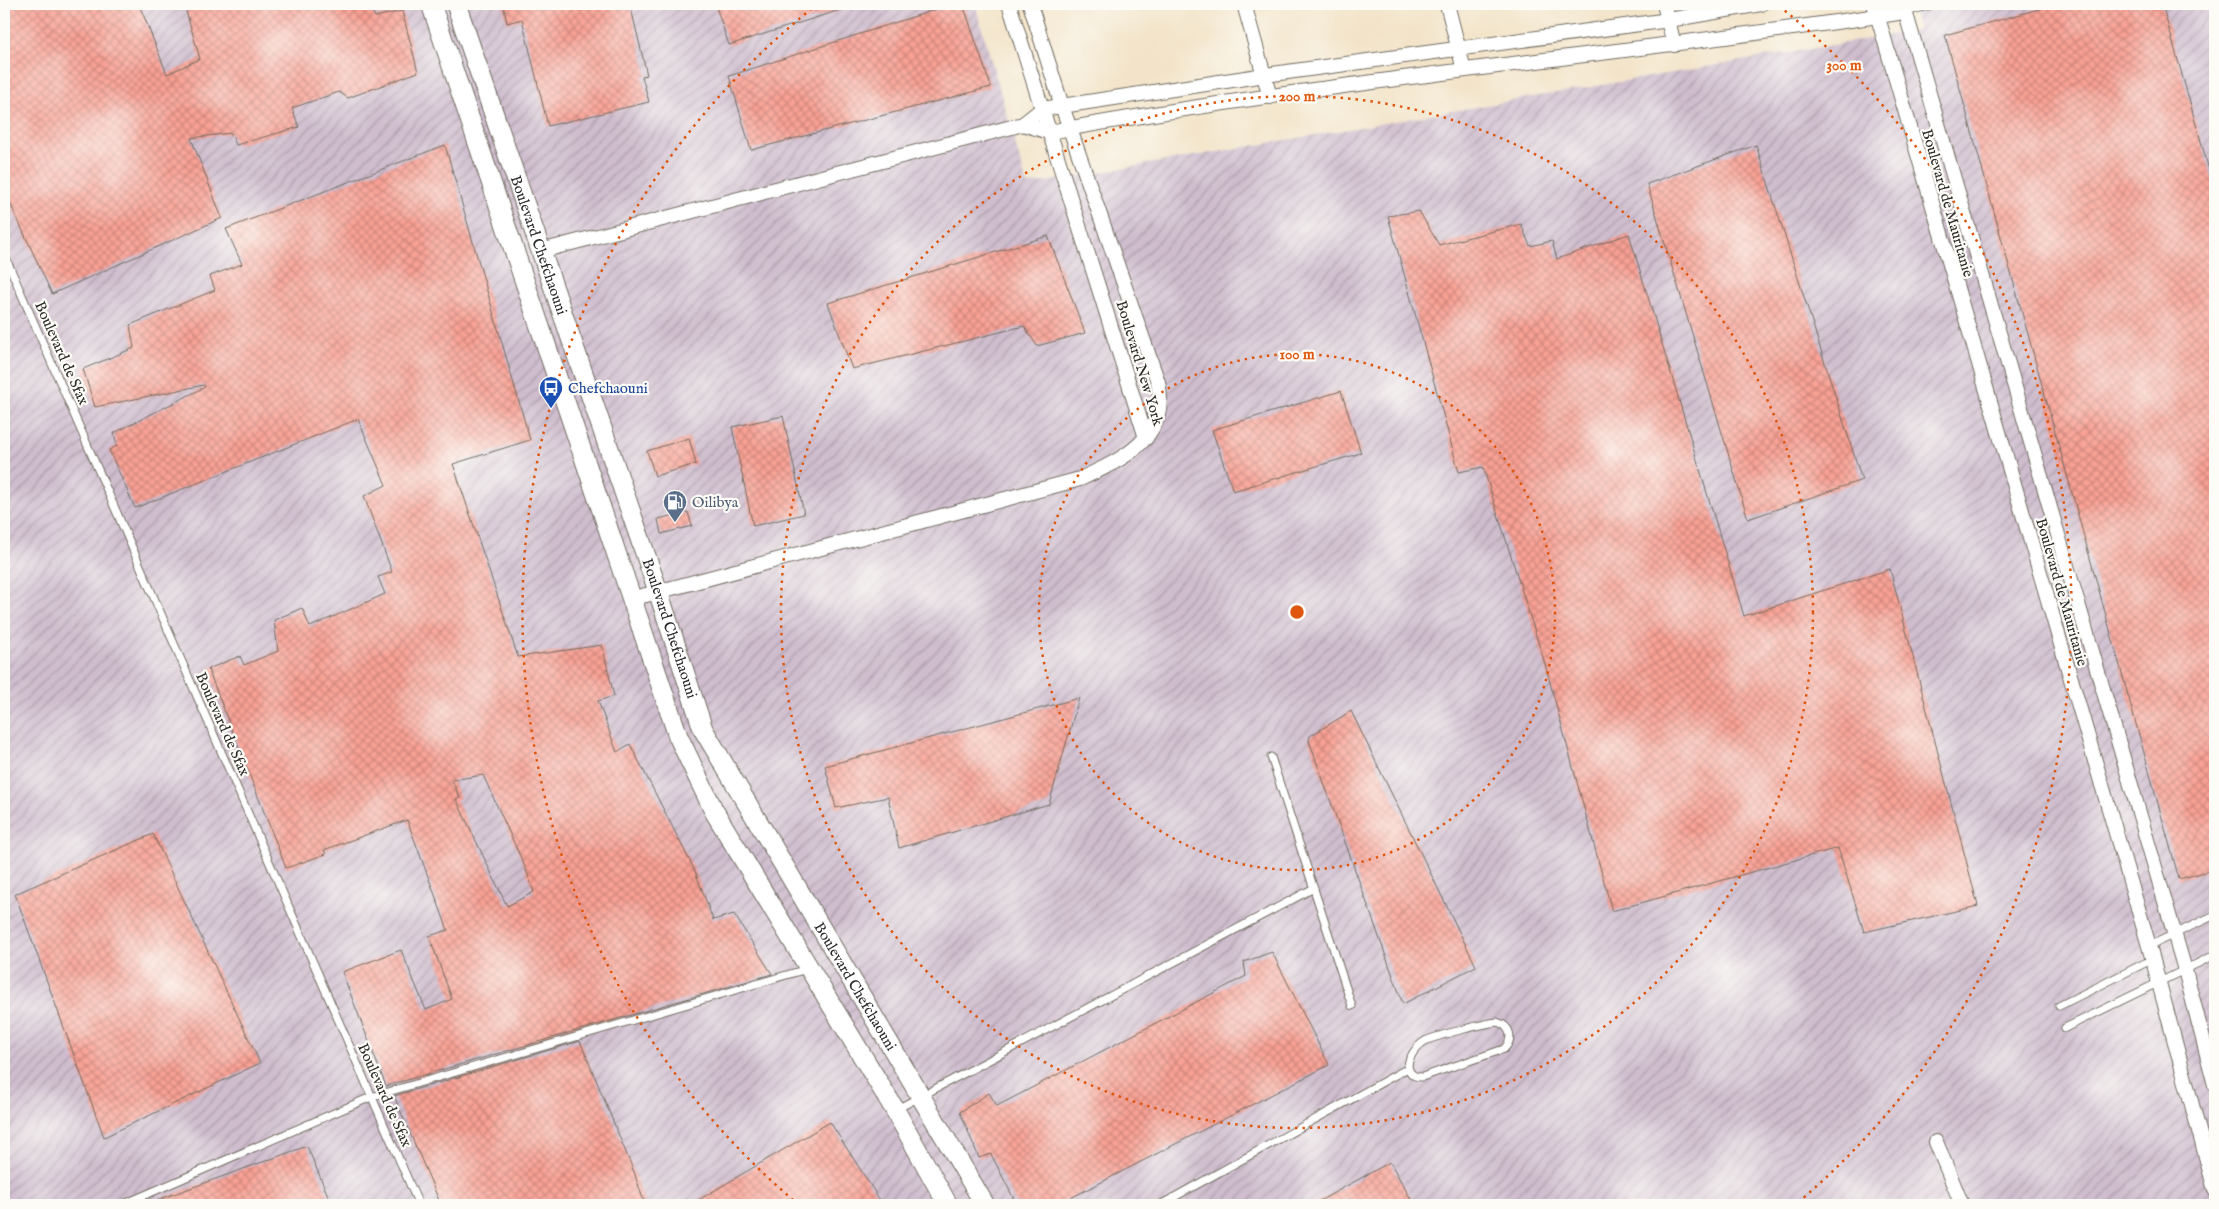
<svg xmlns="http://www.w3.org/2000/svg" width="2219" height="1209" font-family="'IM FELL English',serif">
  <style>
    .industrial { fill: url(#industrial-furrows) }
    .building { fill: url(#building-cross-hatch); fill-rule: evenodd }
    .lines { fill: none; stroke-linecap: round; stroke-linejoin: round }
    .lane-casing { stroke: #716c62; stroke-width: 9 }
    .street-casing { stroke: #716c62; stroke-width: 16 }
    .secondary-casing { stroke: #716c62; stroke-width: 21 }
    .lane { stroke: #fff; stroke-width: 7 }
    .street { stroke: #fff; stroke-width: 14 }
    .secondary { stroke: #fff; stroke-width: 19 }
    .ring { fill: none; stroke: #df570e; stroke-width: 2.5; stroke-dasharray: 2.5 5 }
    .labels { text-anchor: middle; stroke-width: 4.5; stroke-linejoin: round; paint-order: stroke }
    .street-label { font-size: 15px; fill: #2b2b2b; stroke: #fdfcf7 }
    .transit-label { font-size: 15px; fill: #164399; stroke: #fdfcf7; text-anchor: start }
    .service-label { font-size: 15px; fill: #4e5e75; stroke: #fdfcf7; text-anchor: start }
    .centre { fill: #df570e; stroke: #fdfcf7; stroke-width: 2.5 }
    .ring-label { font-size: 15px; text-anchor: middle; font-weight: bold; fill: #df570e; stroke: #fdfcf7; stroke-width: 4.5; stroke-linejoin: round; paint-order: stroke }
  </style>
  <defs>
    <pattern id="industrial-furrows" width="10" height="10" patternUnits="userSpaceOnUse" patternTransform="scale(1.25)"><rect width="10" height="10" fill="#cfbdce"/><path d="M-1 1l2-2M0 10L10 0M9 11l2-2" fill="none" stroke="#a89aa7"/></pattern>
    <pattern id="building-cross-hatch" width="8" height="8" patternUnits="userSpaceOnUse" patternTransform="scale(1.25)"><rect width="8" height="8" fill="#f9a194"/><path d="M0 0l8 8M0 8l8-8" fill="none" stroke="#ca8379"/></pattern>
  </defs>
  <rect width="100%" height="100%" fill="#fdfcf7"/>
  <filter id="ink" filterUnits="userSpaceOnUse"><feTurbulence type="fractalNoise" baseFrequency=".02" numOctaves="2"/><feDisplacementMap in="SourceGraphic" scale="10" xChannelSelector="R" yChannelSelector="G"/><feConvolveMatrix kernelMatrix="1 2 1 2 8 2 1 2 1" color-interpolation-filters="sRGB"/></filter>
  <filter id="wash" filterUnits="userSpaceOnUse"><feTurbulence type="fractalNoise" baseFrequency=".0096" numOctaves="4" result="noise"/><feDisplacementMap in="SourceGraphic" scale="20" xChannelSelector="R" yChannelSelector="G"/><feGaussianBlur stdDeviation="1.12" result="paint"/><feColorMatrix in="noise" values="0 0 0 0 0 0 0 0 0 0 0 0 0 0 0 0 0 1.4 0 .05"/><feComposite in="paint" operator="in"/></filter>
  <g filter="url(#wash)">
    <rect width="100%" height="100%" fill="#f3e4c9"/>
    <polygon class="industrial" points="4,4 975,4 1027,185 1919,30 1912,4 2215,4 2215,1205 4,1205"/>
    <g id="blocks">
      <g class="building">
        <polygon points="4,4 139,4 167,74 200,59 184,4 369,4 375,17 402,11 418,72 348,98 339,92 292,108 299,127 236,145 231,133 191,138 222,218 52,294 4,190"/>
        <polygon points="503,4 630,4 647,75 642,76 649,102 548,126 522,19 507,23"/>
        <polygon points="715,4 850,4 850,7 729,45"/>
        <polygon points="953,4 963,4 991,87 751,150 729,76"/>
        <polygon points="2057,4 2162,4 2215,191 2215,869 2179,879 1945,35"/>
        <path d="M 445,145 L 530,440 L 453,464 L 518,657 L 602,645 L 614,696 L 598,701 L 617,752 L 630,744 L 695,871 L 713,920 L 734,914 L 772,974 L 386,1086 L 342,972 L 401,950 L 426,1010 L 452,999 L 429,936 L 448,930 L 407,820 L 324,850 L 326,854 L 286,868 L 208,669 L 240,656 L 244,665 L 278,651 L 274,620 L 302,608 L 310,627 L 385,594 L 378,577 L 392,572 L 364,496 L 386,485 L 358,419 L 135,508 L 109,450 L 117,446 L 114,433 L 205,387 L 204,385 L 95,407 L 83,369 L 134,348 L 130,325 L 215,290 L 210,276 L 242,264 L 226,229 ZM 483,775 L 525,867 L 534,892 L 507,906 L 456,799 L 460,798 L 452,780 Z"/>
        <polygon points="1756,145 1862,480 1748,519 1647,184"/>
        <polygon points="1419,211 1439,245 1521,224 1530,246 1552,241 1557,259 1629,234 1744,616 1890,569 1978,906 1864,932 1838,848 1612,911 1545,664 1483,467 1459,472 1388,216"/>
        <polygon points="1048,236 1085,333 1037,346 1024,326 852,369 828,303"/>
        <polygon points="1341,391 1361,453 1233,491 1212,430"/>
        <polygon points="783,416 804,514 753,526 732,427"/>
        <polygon points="689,438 696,464 655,476 647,451"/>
        <polygon points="688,512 692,526 661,534 658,519"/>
        <polygon points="1079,698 1049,804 899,848 888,797 836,808 825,766"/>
        <polygon points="1351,711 1476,966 1403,1004 1309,741 1310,736"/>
        <polygon points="153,834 260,1063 104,1137 15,894"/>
        <polygon points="1272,952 1329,1065 1057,1205 1017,1205 991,1154 979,1158 960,1112 989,1093 997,1106 1246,976 1244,962"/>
        <polygon points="580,1041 634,1172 645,1205 441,1205 394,1096"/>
        <polygon points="830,1122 883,1205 690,1205"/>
        <polygon points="307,1146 332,1205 149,1205 149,1203"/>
        <polygon points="1390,1162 1411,1199 1401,1205 1312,1205"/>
      </g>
    </g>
  </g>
  <g filter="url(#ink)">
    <use href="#blocks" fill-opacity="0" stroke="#716c62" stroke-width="1"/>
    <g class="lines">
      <g class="lane-casing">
        <g id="lane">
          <polyline points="1905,12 1935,4"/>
          <polyline points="4,254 419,1205"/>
          <polyline points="1271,757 1352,1006"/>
          <polyline points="2149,946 2215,915"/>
          <polyline points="2059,1006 2153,959"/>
          <path d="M 1497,1022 C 1511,1026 1514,1039 1504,1049 L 1422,1077 C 1416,1077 1412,1076 1409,1070 C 1405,1060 1417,1046 1425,1041 C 1439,1035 1482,1024 1497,1022 Z"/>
          <polyline points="2065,1028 2215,955"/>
          <polyline points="895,1110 1314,888"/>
          <polyline points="122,1205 371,1097 807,969"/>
          <polyline points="1160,1205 1408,1068"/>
        </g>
      </g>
      <g class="street-casing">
        <g id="street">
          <polyline points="1009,4 1146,438"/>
          <polyline points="1244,4 1270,97"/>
          <polyline points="1447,4 1464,70"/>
          <polyline points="1664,4 1674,45"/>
          <polyline points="1874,4 2149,946 2215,1190"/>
          <polyline points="1903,4 2185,970 2215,1085"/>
          <path d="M 1023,124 L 1049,132 C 1332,80 1620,55 1905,12"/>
          <polyline points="541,251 1023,124 1042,109 1265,75 1669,20 1761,4"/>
          <path d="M 631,599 L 1080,479 C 1122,460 1170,438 1158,382 L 1062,106 L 1030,4"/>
          <polyline points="1936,1142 1962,1205"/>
        </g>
      </g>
      <g class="secondary-casing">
        <g id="secondary">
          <polyline points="431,4 678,736 714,811 895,1110 948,1205"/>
          <path id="s1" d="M 456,4 L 658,591 L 703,729 L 985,1205"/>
        </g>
      </g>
      <use href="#lane" class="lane"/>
      <use href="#street" class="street"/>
      <use href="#secondary" class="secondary"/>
    </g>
  </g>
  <g class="ring">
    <circle cx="1297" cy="612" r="258"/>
    <circle cx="1297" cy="612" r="516"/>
    <path d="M799 1205A774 774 0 0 1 815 6M1779 6A774 774 0 0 1 1795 1205"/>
  </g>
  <defs>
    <g id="bus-pin" transform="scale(1.25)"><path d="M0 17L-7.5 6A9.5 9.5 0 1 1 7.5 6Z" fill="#1a4fb4" stroke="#fdfcf7"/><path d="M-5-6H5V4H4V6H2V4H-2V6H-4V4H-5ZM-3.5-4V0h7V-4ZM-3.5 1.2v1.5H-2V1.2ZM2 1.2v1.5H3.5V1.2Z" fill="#fff"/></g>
    <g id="fuel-pin" transform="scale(1.25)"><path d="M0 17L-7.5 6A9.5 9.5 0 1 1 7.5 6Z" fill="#5c6f8a" stroke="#fdfcf7"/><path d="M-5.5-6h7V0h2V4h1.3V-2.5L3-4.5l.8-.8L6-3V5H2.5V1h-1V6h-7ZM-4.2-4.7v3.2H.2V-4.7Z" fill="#fff"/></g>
  </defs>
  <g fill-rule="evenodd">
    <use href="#bus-pin" x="551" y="388"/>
    <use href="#fuel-pin" x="675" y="502"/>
  </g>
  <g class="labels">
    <g class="street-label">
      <text transform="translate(1948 203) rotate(74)" y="5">Boulevard de Mauritanie</text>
      <text dy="5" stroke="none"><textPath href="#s1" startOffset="255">Boulevard Chefchaouni</textPath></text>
      <text transform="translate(62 353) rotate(66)" y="5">Boulevard de Sfax</text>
      <text transform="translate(1140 363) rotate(73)" y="5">Boulevard New York</text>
      <text transform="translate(2062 592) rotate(74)" y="5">Boulevard de Mauritanie</text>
      <text dy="5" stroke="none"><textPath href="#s1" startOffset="660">Boulevard Chefchaouni</textPath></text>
      <text transform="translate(223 724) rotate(66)" y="5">Boulevard de Sfax</text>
      <text dy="5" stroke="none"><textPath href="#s1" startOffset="1065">Boulevard Chefchaouni</textPath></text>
      <text transform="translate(385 1095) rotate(66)" y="5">Boulevard de Sfax</text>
    </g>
    <g class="transit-label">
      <text x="568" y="393">Chefchaouni</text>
    </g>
    <g class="service-label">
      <text x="692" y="507">Oilibya</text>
    </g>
  </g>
  <circle cx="1297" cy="612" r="8" class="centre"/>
  <g class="ring-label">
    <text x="1844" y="70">300 m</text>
    <text x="1297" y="101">200 m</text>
    <text x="1297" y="359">100 m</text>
  </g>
  <rect width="2219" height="1209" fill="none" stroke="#fdfcf7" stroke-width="20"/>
</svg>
